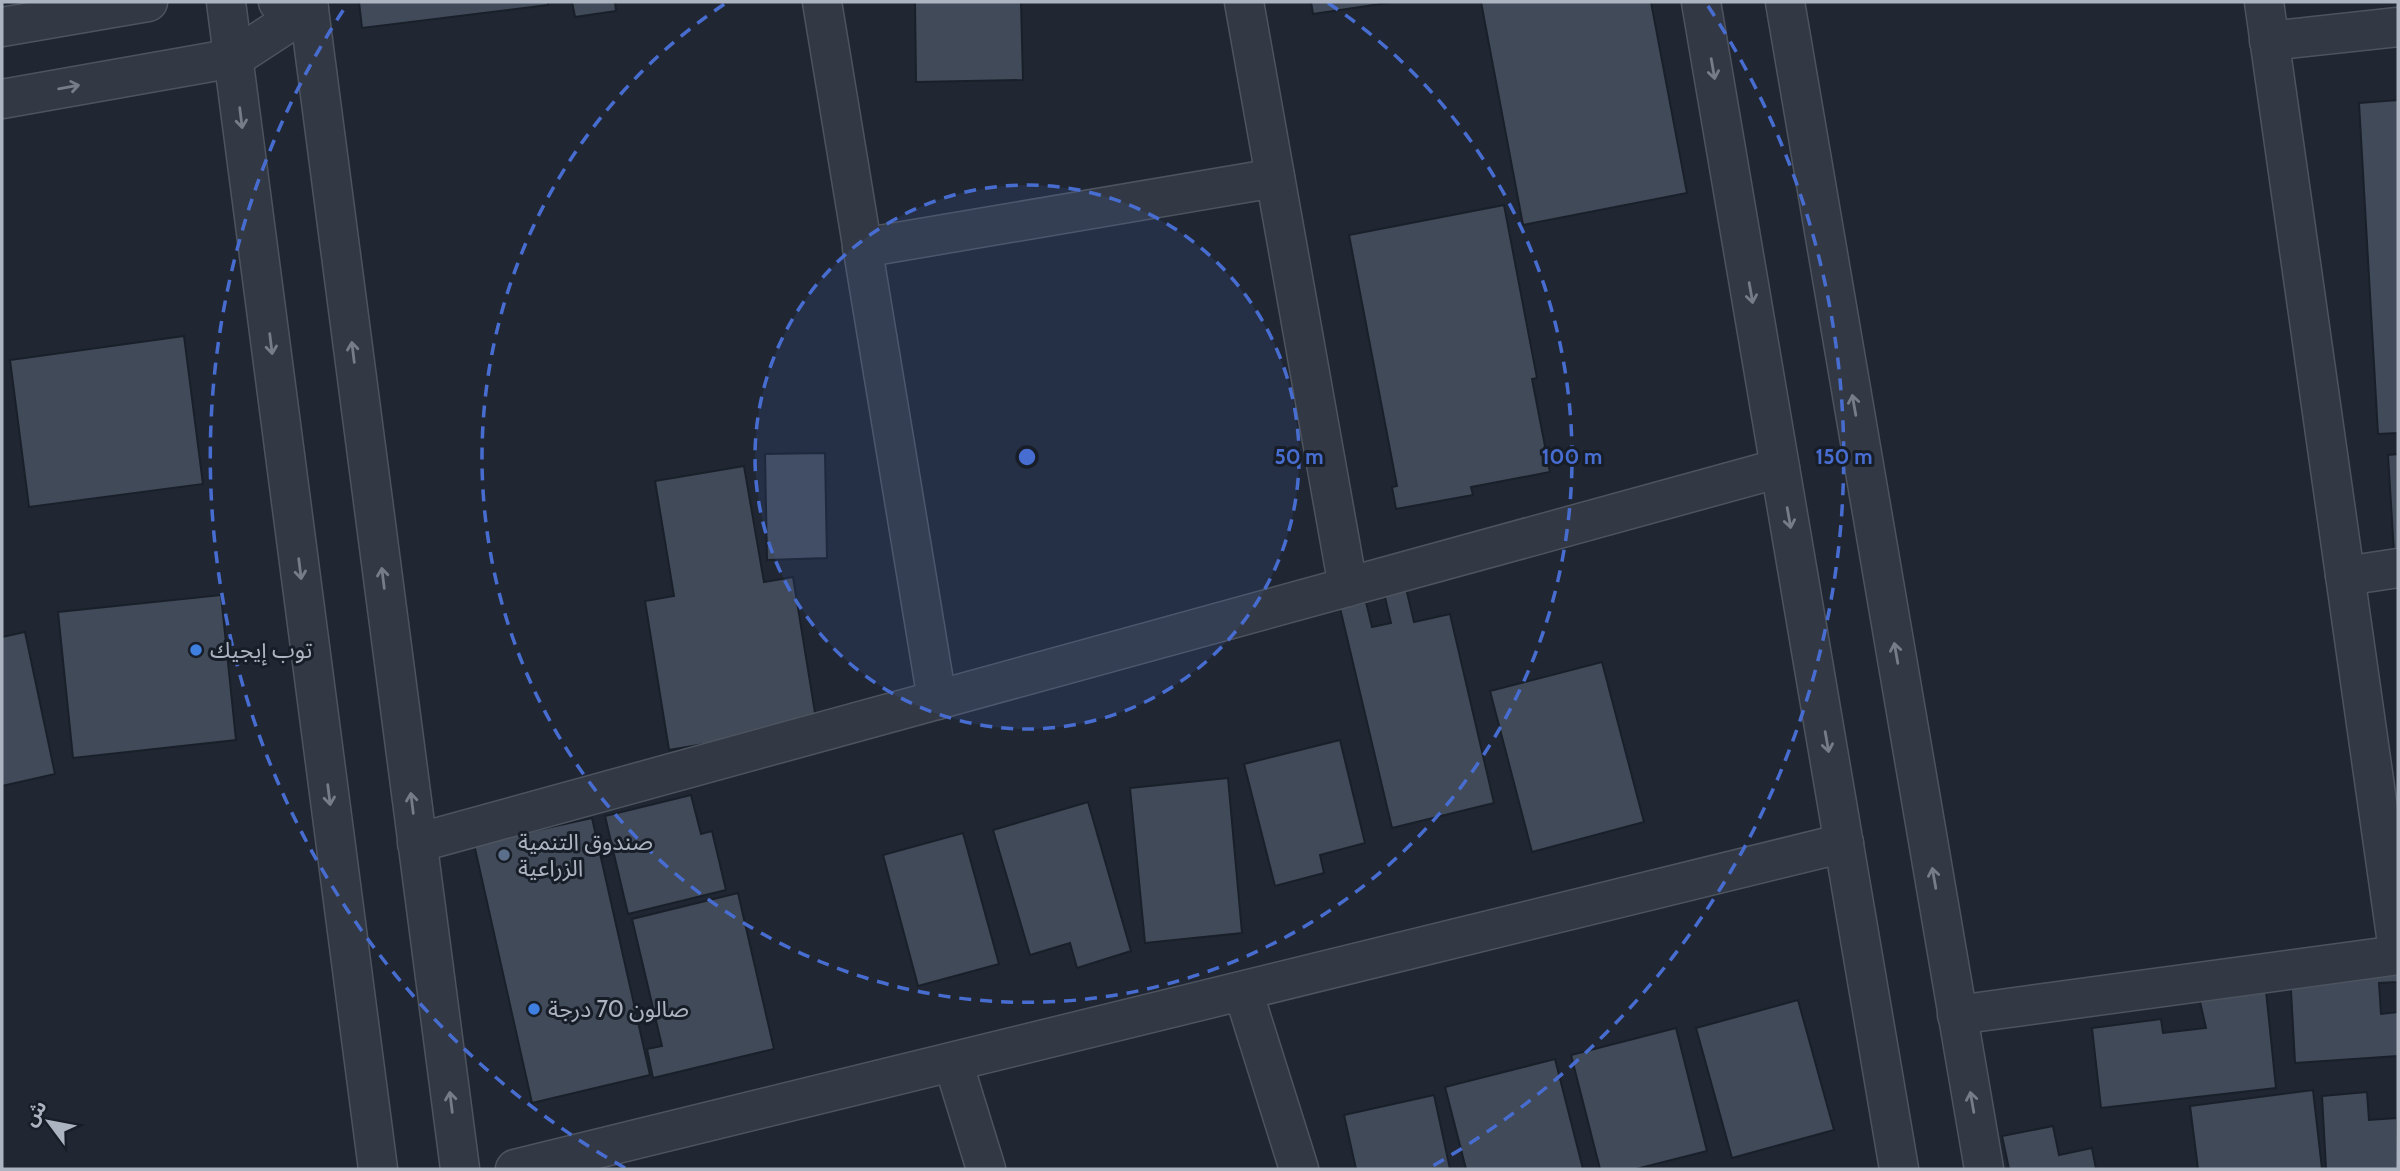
<svg xmlns="http://www.w3.org/2000/svg" width="2400" height="1171" font-family="Cabin,'Noto Sans Arabic',sans-serif">
  <style>
    .building { fill: #414a58; stroke: #1a202a; stroke-width: 2 }
    .lines { fill: none; stroke-linecap: round; stroke-linejoin: round }
    .minor-casing { stroke: #4d545f; stroke-width: 41 }
    .minor { stroke: #333944; stroke-width: 38 }
    .oneway { stroke: #767d89 }
    .ring { fill: none; stroke: #486dd1; stroke-width: 3.5; stroke-dasharray: 12 9 }
    .shop-dot { fill: #3f7fe0; stroke: #181e28; stroke-width: 2.5 }
    .service-dot { fill: #5c6f8a; stroke: #181e28; stroke-width: 2.5 }
    .labels { text-anchor: middle; stroke-width: 6; stroke-linejoin: round; paint-order: stroke }
    .poi-label { font-size: 23px; fill: #acb4c1; stroke: #181e28; text-anchor: start }
    .centre { fill: #486dd1; stroke: #181e28; stroke-width: 3.5 }
    .ring-label { font-size: 21px; text-anchor: middle; font-weight: bold; fill: #486dd1; stroke: #181e28; stroke-width: 6; stroke-linejoin: round; paint-order: stroke }
  </style>
  <rect width="100%" height="100%" fill="#202733"/>
  <g class="building">
    <polygon points="359,2 548,2 548,5 362,28"/>
    <polygon points="572,2 615,2 616,11 575,17"/>
    <polygon points="915,2 1021,2 1023,80 916,82"/>
    <polygon points="1311,2 1394,2 1313,14"/>
    <polygon points="1481,2 1651,2 1687,193 1523,225"/>
    <polygon points="2398,100 2398,433 2378,434 2359,103"/>
    <polygon points="1504,205 1537,378 1532,379 1550,472 1471,487 1473,495 1396,509 1392,487 1397,486 1349,235"/>
    <polygon points="184,336 203,484 29,507 10,360"/>
    <polygon points="825,453 827,558 767,560 765,454"/>
    <polygon points="2398,454 2398,553 2394,553 2388,455"/>
    <polygon points="744,466 764,582 793,577 817,725 669,750 645,601 674,596 655,481"/>
    <polygon points="1406,588 1414,622 1450,614 1494,803 1392,828 1340,608 1366,602 1372,627 1391,623 1384,593"/>
    <polygon points="221,595 236,740 73,758 58,612"/>
    <polygon points="25,632 55,774 2,786 2,637"/>
    <polygon points="1602,662 1644,822 1532,852 1490,691"/>
    <polygon points="1340,740 1365,843 1320,855 1324,873 1275,886 1244,764"/>
    <polygon points="1228,778 1242,933 1145,943 1130,788"/>
    <polygon points="691,795 701,834 712,831 726,890 628,914 605,816"/>
    <polygon points="1088,802 1131,951 1077,968 1070,943 1030,955 993,830"/>
    <polygon points="592,818 650,1075 532,1103 474,844"/>
    <polygon points="963,833 999,964 918,986 883,855"/>
    <polygon points="738,893 774,1049 653,1078 647,1049 662,1046 632,919"/>
    <polygon points="2398,966 2398,982 2379,983 2381,1014 2398,1012 2398,1056 2295,1063 2290,973"/>
    <polygon points="2265,981 2276,1088 2101,1108 2092,1028 2161,1019 2163,1033 2206,1028 2197,989"/>
    <polygon points="1798,1000 1834,1130 1732,1158 1696,1028"/>
    <polygon points="1676,1028 1707,1151 1636,1169 1600,1169 1571,1055"/>
    <polygon points="1555,1059 1583,1169 1466,1169 1445,1087"/>
    <polygon points="2313,1090 2322,1169 2198,1169 2190,1106"/>
    <polygon points="2367,1092 2369,1120 2397,1118 2398,1169 2326,1169 2322,1096"/>
    <polygon points="1434,1095 1450,1169 1356,1169 1344,1115"/>
    <polygon points="2053,1126 2059,1155 2092,1148 2096,1169 2009,1169 2002,1136"/>
  </g>
  <g class="lines">
    <g class="minor-casing">
      <g id="minor">
        <polyline points="226,2 378,1169"/>
        <polyline points="308,2 460,1169"/>
        <polyline points="822,2 937,700"/>
        <polyline points="1244,2 1348,587"/>
        <polyline points="1701,2 1899,1169"/>
        <polyline points="1785,2 1984,1169"/>
        <polyline points="2264,2 2398,950"/>
        <polyline points="2,27 148,2"/>
        <polyline points="2269,41 2398,27"/>
        <polyline points="2,99 234,58 309,9 278,2"/>
        <polyline points="862,248 1275,178"/>
        <polyline points="2345,576 2398,568"/>
        <polyline points="417,843 1780,468"/>
        <polyline points="1243,991 1299,1169"/>
        <polyline points="1957,1015 2398,955"/>
        <polyline points="953,1062 986,1169"/>
        <polyline points="515,1169 1844,843"/>
      </g>
    </g>
    <use href="#minor" class="minor"/>
  </g>
  <defs><path id="oneway-shaft" d="M-6 0H5M1.5-3L5.5 0L1.5 3" fill="none" stroke-width="1.6" stroke-linecap="round" stroke-linejoin="round" transform="scale(1.75)"/></defs>
  <g class="oneway">
    <use href="#oneway-shaft" transform="translate(1713 69) rotate(80)"/>
    <use href="#oneway-shaft" transform="translate(69 87) rotate(-10)"/>
    <use href="#oneway-shaft" transform="translate(241 118) rotate(83)"/>
    <use href="#oneway-shaft" transform="translate(1751 293) rotate(80)"/>
    <use href="#oneway-shaft" transform="translate(271 344) rotate(83)"/>
    <use href="#oneway-shaft" transform="translate(353 352) rotate(-97)"/>
    <use href="#oneway-shaft" transform="translate(1854 405) rotate(-100)"/>
    <use href="#oneway-shaft" transform="translate(1789 518) rotate(80)"/>
    <use href="#oneway-shaft" transform="translate(300 569) rotate(83)"/>
    <use href="#oneway-shaft" transform="translate(383 578) rotate(-97)"/>
    <use href="#oneway-shaft" transform="translate(1896 653) rotate(-100)"/>
    <use href="#oneway-shaft" transform="translate(1827 742) rotate(80)"/>
    <use href="#oneway-shaft" transform="translate(329 795) rotate(83)"/>
    <use href="#oneway-shaft" transform="translate(412 803) rotate(-97)"/>
    <use href="#oneway-shaft" transform="translate(1934 878) rotate(-100)"/>
    <use href="#oneway-shaft" transform="translate(451 1102) rotate(-97)"/>
    <use href="#oneway-shaft" transform="translate(1972 1102) rotate(-100)"/>
  </g>
  <circle cx="1027" cy="457" r="272" fill="#486dd1" fill-opacity=".12"/>
  <g class="ring">
    <circle cx="1027" cy="457" r="272"/>
    <path d="M1328 3A545 545 0 1 1 726 3"/>
    <path d="M625 1168A817 817 0 0 1 346 6M1708 6A817 817 0 0 1 1429 1168"/>
  </g>
  <g class="shop-dot">
    <circle cx="196" cy="650" r="7"/>
    <circle cx="534" cy="1009" r="7"/>
  </g>
  <circle class="service-dot" cx="504" cy="855" r="7"/>
  <g class="labels">
    <g class="poi-label">
      <text x="210" y="658">توب إيجيك</text>
      <text x="518" y="850">صندوق التنمية<tspan x="518" dy="26">الزراعية</tspan></text>
      <text x="548" y="1017">صالون 70 درجة</text>
    </g>
  </g>
  <circle cx="1027" cy="457" r="10" class="centre"/>
  <g class="ring-label">
    <text x="1299" y="464">50 m</text>
    <text x="1572" y="464">100 m</text>
    <text x="1844" y="464">150 m</text>
  </g>
  <rect width="2400" height="1171" fill="none" stroke="#acb4c1" stroke-width="7"/>
  <g transform="translate(49 1122) rotate(302)" stroke="#181e28" stroke-width="5" paint-order="stroke">
  <path d="M0-5L12 26L0 18L-12 26Z" fill="#acb4c1"/>
  <text y="-10" font-size="19" font-weight="bold" text-anchor="middle" fill="#acb4c1">ش</text>
  </g>
</svg>
